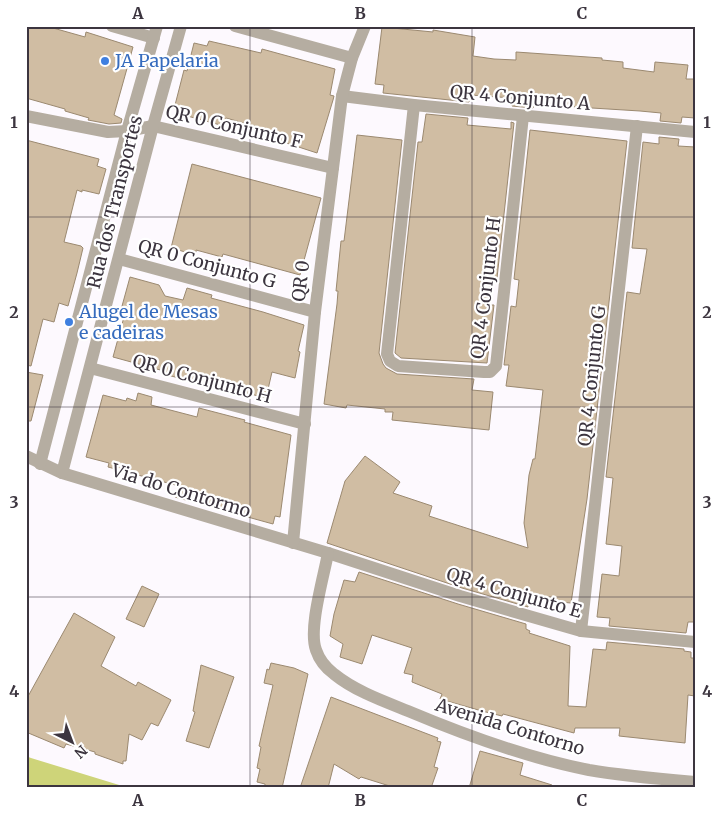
<svg xmlns="http://www.w3.org/2000/svg" width="721" height="814" font-family="Merriweather,serif">
  <style>
    .forest { fill: #ced479 }
    .building { fill: #d0bda3; stroke: #9b8970 }
    .lines { fill: none; stroke-linecap: round; stroke-linejoin: round }
    .minor { stroke: #b5ada1; stroke-width: 12 }
    .grid { fill: none; stroke: #3c353f; stroke-width: 1; stroke-opacity: 0.55 }
    .shop-dot { fill: #3f7fe0; stroke: #fff; stroke-width: 2 }
    .labels { text-anchor: middle; stroke-width: 4.5; stroke-linejoin: round; paint-order: stroke }
    .shop-label { font-size: 18px; fill: #366cbe; stroke: #fff; text-anchor: start }
    .street-label { font-size: 18px; fill: #3c353f; stroke: #fff }
    .neatline { fill: none; stroke: #3c353f; stroke-width: 2 }
    .grid-label { font-size: 16px; text-anchor: middle; font-weight: bold; fill: #3c353f }
  </style>
  <rect width="100%" height="100%" fill="#fdf9fe"/>
  <polygon class="forest" points="26,756 31,758 129,788 26,788"/>
  <g class="building">
    <polygon points="26,26 46,26 85,37 86,32 133,47 114,115 122,119 121,123 109,124 88,120 89,118 65,111 65,109 26,98"/>
    <polygon points="382,27 433,32 433,30 475,37 473,56 494,59 516,60 516,52 602,58 602,60 623,62 623,68 654,72 655,62 688,65 686,79 695,79 695,118 682,117 681,123 660,121 661,113 640,111 576,107 535,101 533,108 512,106 512,98 470,95 469,102 383,93 384,85 375,84"/>
    <polygon points="209,41 261,53 262,49 335,69 330,95 334,96 333,100 317,153 271,138 272,131 226,118 224,126 180,114 181,111 174,109 184,70 187,71 194,43 207,46"/>
    <polygon points="426,114 468,118 467,125 511,129 511,122 514,123 497,278 491,278 488,305 494,305 487,363 401,358 395,353 418,142 422,142"/>
    <polygon points="530,130 627,141 587,499 571,603 528,599 528,607 462,588 327,543 345,481 365,456 400,482 393,493 432,506 429,516 528,548 524,523 529,475 533,459 535,459 543,390 506,386 509,365 504,365 511,306 516,307 519,280 514,279"/>
    <polygon points="357,135 402,140 379,353 383,364 386,368 397,374 474,379 472,390 493,392 489,430 392,420 393,412 385,412 385,409 347,405 346,408 324,404 337,304 338,291 336,291 341,241 344,241"/>
    <polygon points="659,137 679,139 678,146 695,147 695,622 688,622 686,633 609,626 610,618 597,617 602,574 619,576 622,546 606,544 613,478 606,477 627,292 640,294 647,249 632,248 643,142 659,144"/>
    <polygon points="26,140 99,159 97,166 106,169 99,194 82,190 82,192 77,190 64,242 81,246 83,248 77,273 68,306 59,303 54,322 43,319 31,366 26,365"/>
    <polygon points="192,164 321,198 300,275 223,254 222,257 196,250 196,255 171,248"/>
    <polygon points="130,277 159,285 165,296 183,300 187,288 212,295 211,298 263,312 304,325 298,351 300,352 295,378 272,372 266,398 216,385 215,388 164,374 164,371 113,357 124,317 119,317"/>
    <polygon points="26,372 43,375 31,421 26,421"/>
    <polygon points="138,393 152,397 151,405 197,417 199,408 245,420 244,422 291,435 280,517 275,516 273,524 175,497 179,486 108,467 109,463 86,457 103,395 126,401 127,398 136,401"/>
    <polygon points="359,572 458,604 526,624 526,629 530,631 529,633 570,646 568,706 586,707 593,649 606,650 607,642 684,649 684,651 691,652 691,658 695,658 695,696 688,695 685,743 619,736 620,728 575,728 574,733 503,714 502,716 482,711 440,699 442,694 412,682 413,675 404,673 412,648 372,635 362,664 340,657 343,644 330,636 334,614 344,580 355,582"/>
    <polygon points="142,586 159,594 144,627 126,619"/>
    <polygon points="74,613 115,637 101,666 136,686 138,682 171,700 158,726 151,723 142,740 129,734 126,761 123,761 123,764 95,754 95,752 66,744 64,748 26,732 26,700"/>
    <polygon points="271,663 294,668 308,674 282,788 265,788 265,784 257,782 260,769 257,768 261,747 259,746 273,685 264,683 267,669 269,670"/>
    <polygon points="201,665 234,677 209,748 186,741 195,712 193,711"/>
    <polygon points="331,697 438,738 437,741 441,742 434,767 438,768 431,788 396,788 361,777 359,779 334,764 328,788 300,788"/>
    <polygon points="480,751 523,763 520,775 552,785 551,788 469,788"/>
  </g>
  <g class="lines">
    <g class="minor">
      <polyline points="112,26 154,38"/>
      <polyline points="235,26 352,58"/>
      <polyline points="342,96 414,105 695,132"/>
      <polyline points="414,105 387,354 390,361 398,366 484,372 490,372 496,366 523,116"/>
      <polyline points="26,116 108,132 127,131 153,126 333,168"/>
      <polyline points="119,259 315,312"/>
      <polyline points="90,368 305,424"/>
      <polyline points="26,456 62,473 328,553 460,596 581,631 695,642"/>
      <polyline points="40,464 127,131 157,26"/>
      <polyline points="62,473 153,126 181,26"/>
      <polyline points="293,543 315,312 342,96 352,58 365,26"/>
      <path d="M 328,553 C 324,576 308,629 316,650 C 319,659 326,668 334,674 C 355,691 383,701 408,711 C 465,735 528,758 589,770 C 624,776 660,779 695,782"/>
      <polyline points="581,631 637,126"/>
    </g>
  </g>
  <path class="grid" d="M 250,26 L 250,788M 472,26 L 472,788M 26,217 L 695,217M 26,407 L 695,407M 26,597 L 695,597"/>
  <g class="shop-dot">
    <circle cx="105" cy="61" r="5"/>
    <circle cx="69" cy="322" r="5"/>
  </g>
  <g class="labels">
    <g class="shop-label">
      <text x="115" y="67">JA Papelaria</text>
      <text x="79" y="318">Alugel de Mesas<tspan x="79" dy="21">e cadeiras</tspan></text>
    </g>
    <g class="street-label">
      <text transform="translate(520 98) rotate(5)" y="6">QR 4 Conjunto A</text>
      <text transform="translate(234 127) rotate(13)" y="6">QR 0 Conjunto F</text>
      <text transform="translate(115 202) rotate(-76)" y="6">Rua dos Transportes</text>
      <text transform="translate(207 264) rotate(15)" y="6">QR 0 Conjunto G</text>
      <text transform="translate(301 281) rotate(-83)" y="6">QR 0</text>
      <text transform="translate(486 288) rotate(-83)" y="6">QR 4 Conjunto H</text>
      <text transform="translate(592 376) rotate(-84)" y="6">QR 4 Conjunto G</text>
      <text transform="translate(202 379) rotate(15)" y="6">QR 0 Conjunto H</text>
      <text transform="translate(181 491) rotate(17)" y="6">Via do Contormo</text>
      <text transform="translate(514 593) rotate(16)" y="6">QR 4 Conjunto E</text>
      <text transform="translate(510 727) rotate(17)" y="6">Avenida Contorno</text>
    </g>
  </g>
  <rect width="721" height="814" fill="none" stroke="#ffffff" stroke-width="55"/>
  <g transform="translate(72 742) rotate(138)" stroke="#ffffff" stroke-width="4" paint-order="stroke">
  <path d="M0-4L9 19L0 12L-9 19Z" fill="#3c353f"/>
  <text y="-8" font-size="14" font-weight="bold" text-anchor="middle" fill="#3c353f">N</text>
  </g>
  <rect x="28" y="28" width="666" height="758" class="neatline"/>
  <g class="grid-label">
    <text x="138" y="19">A</text>
    <text x="360" y="19">B</text>
    <text x="582" y="19">C</text>
    <text x="14" y="128">1</text>
    <text x="707" y="128">1</text>
    <text x="14" y="318">2</text>
    <text x="707" y="318">2</text>
    <text x="14" y="508">3</text>
    <text x="707" y="508">3</text>
    <text x="14" y="697">4</text>
    <text x="707" y="697">4</text>
    <text x="138" y="806">A</text>
    <text x="360" y="806">B</text>
    <text x="582" y="806">C</text>
  </g>
</svg>
